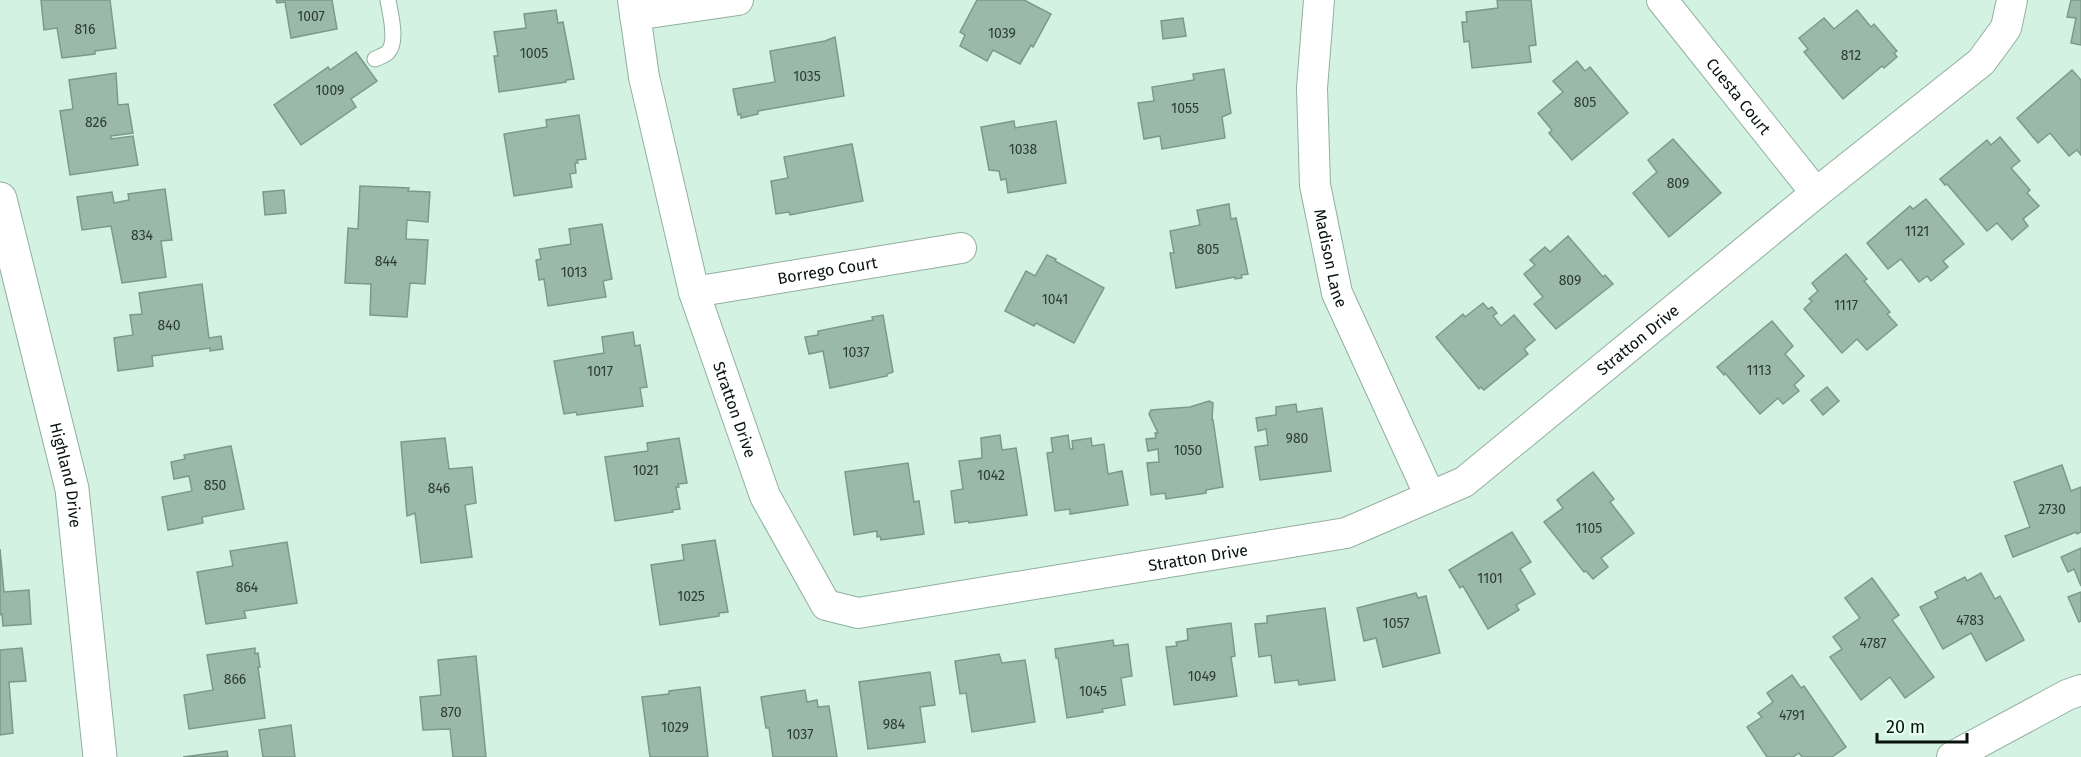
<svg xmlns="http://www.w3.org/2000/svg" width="2081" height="757" font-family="'Fira Sans',sans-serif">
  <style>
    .building { fill: #9bb9a9; stroke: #7c9989; stroke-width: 1.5 }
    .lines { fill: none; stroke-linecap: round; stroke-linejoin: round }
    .service-casing { stroke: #91af9f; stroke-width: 17 }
    .minor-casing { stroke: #91af9f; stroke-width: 32 }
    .tertiary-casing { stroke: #91af9f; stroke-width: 35 }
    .service { stroke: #fff; stroke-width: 15 }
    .minor { stroke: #fff; stroke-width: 30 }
    .tertiary { stroke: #fff; stroke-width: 33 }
    .labels { text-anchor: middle; stroke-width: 6; stroke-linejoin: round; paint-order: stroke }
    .number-label { font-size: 14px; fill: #2d3c35 }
    .street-label { font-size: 16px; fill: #08130e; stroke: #e5fef0 }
  </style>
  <rect width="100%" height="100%" fill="#d3f2e1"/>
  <g class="building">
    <polygon points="41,0 110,0 116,48 95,51 95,54 62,58 57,28 44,30"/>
    <polygon points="276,0 332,0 337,29 291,38 285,2 277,3"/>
    <polygon points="977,0 1024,0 1051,14 1033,47 1031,45 1020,64 993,50 987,61 960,46 965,35 960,32"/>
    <polygon points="1497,0 1531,0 1536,45 1529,46 1531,62 1472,68 1469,41 1464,42 1462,22 1467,22 1466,12 1498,8"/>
    <polygon points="2071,0 2081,0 2081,45 2071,43 2076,18 2067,17"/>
    <polygon points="556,10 558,23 563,22 574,79 566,80 566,82 499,92 494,56 498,56 494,32 526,28 524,14"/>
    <polygon points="1857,10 1871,27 1874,24 1897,51 1894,53 1897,57 1884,68 1882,66 1843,99 1804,52 1808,49 1799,38 1824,18 1834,29"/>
    <polygon points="1183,18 1186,36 1163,39 1161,21"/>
    <polygon points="835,37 844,96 758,111 758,114 741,118 741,114 738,115 733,89 775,82 770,51 825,41"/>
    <polygon points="356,52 377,81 351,99 356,107 301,145 274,105 328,67 330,70"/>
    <polygon points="1577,61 1585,71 1590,67 1628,113 1572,160 1549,133 1552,130 1538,113 1563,92 1553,81"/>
    <polygon points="1224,69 1231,113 1222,117 1225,138 1162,149 1160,136 1144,139 1138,103 1154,101 1152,87 1194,80 1193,74"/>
    <polygon points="2072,70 2081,80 2081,155 2077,150 2069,156 2050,133 2038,143 2017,118"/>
    <polygon points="116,73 118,105 128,104 133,133 111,136 111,139 133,136 138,165 70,175 60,111 73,109 69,80"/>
    <polygon points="579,115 586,159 577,160 578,163 575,163 576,173 570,174 572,187 514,196 504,134 547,127 546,120"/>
    <polygon points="1014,121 1015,128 1056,121 1066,183 1008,193 1006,179 1001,180 999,171 989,170 981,127"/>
    <polygon points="2000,137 2020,161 2011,168 2030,190 2027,193 2039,206 2023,219 2028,226 2012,240 1997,223 1987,231 1947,184 1945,185 1940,179 1987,140 1991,145"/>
    <polygon points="1673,139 1721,193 1669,237 1633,193 1657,172 1648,160"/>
    <polygon points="852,144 863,201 790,215 789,212 776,214 771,181 788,178 784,157"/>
    <polygon points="360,186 409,188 408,191 430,192 428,222 407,220 406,239 428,240 425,284 410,283 407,317 370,315 371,284 345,283 348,228 358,229"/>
    <polygon points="165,189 172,240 161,241 166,277 122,283 111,226 82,230 77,197 112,192 114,203 129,200 128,194"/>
    <polygon points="284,190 286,213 265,215 263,192"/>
    <polygon points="1926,199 1964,244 1943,261 1948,267 1931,281 1927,276 1919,282 1901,259 1888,269 1867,243 1910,206 1913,209"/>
    <polygon points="1229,204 1231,219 1236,218 1248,274 1241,275 1242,278 1235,279 1235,277 1176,288 1170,253 1174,253 1170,231 1200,225 1197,210"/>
    <polygon points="602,224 612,279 603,281 606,297 548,306 544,279 539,280 536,260 541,259 539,249 571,244 569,229"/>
    <polygon points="1568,236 1603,277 1605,275 1613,284 1556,329 1534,304 1543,297 1524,274 1535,265 1530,260 1545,247 1550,252"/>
    <polygon points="1846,254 1867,279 1864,281 1890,312 1887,314 1897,325 1867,350 1857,339 1842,353 1804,309 1812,301 1809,299 1818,291 1812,283"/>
    <polygon points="1047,255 1056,259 1055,261 1104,288 1074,343 1036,323 1034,326 1005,311 1026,271 1035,276"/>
    <polygon points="202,284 209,338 221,336 223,349 210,351 210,348 152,356 153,366 118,371 114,338 133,335 130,315 142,314 139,293"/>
    <polygon points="1483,303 1488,309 1492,307 1497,313 1493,316 1501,326 1514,315 1535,340 1524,349 1528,354 1484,390 1481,387 1479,389 1436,337 1463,314 1465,317"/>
    <polygon points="883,315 893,372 887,374 887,376 830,388 823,351 809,354 805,337 818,335 818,331 873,320 872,317"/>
    <polygon points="1772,321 1793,346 1785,354 1804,376 1794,385 1799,391 1783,404 1778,398 1760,414 1725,373 1724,375 1717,367"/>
    <polygon points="633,332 635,346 640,345 647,387 640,388 643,406 577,415 576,412 564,414 554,361 604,353 602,337"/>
    <polygon points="1827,387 1839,401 1823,415 1811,400"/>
    <polygon points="1209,401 1213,403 1212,420 1213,420 1223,487 1206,490 1206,493 1166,499 1165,493 1151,495 1147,463 1159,462 1158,449 1148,451 1146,439 1156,438 1155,433 1158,433 1149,414 1151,410 1190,407"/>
    <polygon points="1296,404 1297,412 1322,408 1331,471 1260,480 1255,447 1268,445 1266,429 1258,431 1256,418 1276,415 1276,407"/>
    <polygon points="1000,435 1002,450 1016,448 1027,515 969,523 968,521 955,523 951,491 963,489 959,461 982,458 981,438"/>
    <polygon points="1068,435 1070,449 1073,449 1072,441 1091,438 1092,446 1104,444 1108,474 1122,471 1128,505 1070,514 1070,509 1055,511 1047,453 1053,452 1051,438"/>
    <polygon points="445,438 449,469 472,467 476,503 465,505 472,557 421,563 415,513 407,516 401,442"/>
    <polygon points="679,438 687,483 678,484 679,487 676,487 680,509 672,510 673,512 615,521 605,457 648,451 647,443"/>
    <polygon points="231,446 244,509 202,517 203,523 168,530 162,497 192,491 189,476 174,479 171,462 185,459 184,455"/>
    <polygon points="908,463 914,502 919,501 924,534 881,540 880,536 877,537 877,531 854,535 845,472"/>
    <polygon points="2062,465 2071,491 2081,487 2081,532 2077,534 2076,532 2013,557 2005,536 2030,527 2014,482"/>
    <polygon points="1593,472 1614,499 1610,502 1634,533 1601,558 1608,567 1593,579 1586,571 1584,572 1544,522 1563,508 1557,500"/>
    <polygon points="1512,532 1531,562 1520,569 1535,594 1516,605 1519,610 1488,629 1463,586 1460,588 1449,570"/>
    <polygon points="715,540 728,612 719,613 719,616 660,625 651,565 684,560 682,545"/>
    <polygon points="287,542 297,603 244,611 246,618 206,624 197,572 233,566 230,551"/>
    <polygon points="2081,548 2081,586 2074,569 2068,572 2061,557"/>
    <polygon points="0,549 4,592 29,590 31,624 3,626 2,614 0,615"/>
    <polygon points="1981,573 1995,599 2000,596 2024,640 1986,661 1971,633 1943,649 1920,607 1938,598 1935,592 1965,577 1967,581"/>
    <polygon points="1872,578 1899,615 1892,620 1934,677 1905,698 1890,677 1861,700 1830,657 1842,649 1833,637 1860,618 1845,598"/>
    <polygon points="2081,592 2081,621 2079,622 2068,597"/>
    <polygon points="1416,593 1418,598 1426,596 1440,653 1383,667 1376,638 1364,641 1357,608"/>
    <polygon points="1325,608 1335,680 1299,685 1298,680 1275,683 1271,655 1259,657 1255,624 1267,623 1267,616"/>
    <polygon points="1231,623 1235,656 1231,657 1237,696 1174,705 1166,647 1177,646 1176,642 1188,640 1187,629"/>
    <polygon points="1113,640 1114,646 1128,644 1132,676 1121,678 1125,705 1102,709 1103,712 1067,718 1058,658 1056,658 1055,649"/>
    <polygon points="22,648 26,681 9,682 13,733 0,735 0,650"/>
    <polygon points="255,648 255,654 258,653 260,667 258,667 265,718 189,729 184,695 213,690 207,655"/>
    <polygon points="999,654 1002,663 1025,660 1035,722 972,732 966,693 960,694 955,661"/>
    <polygon points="476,656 486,757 453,757 450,729 423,730 420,697 441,695 438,660"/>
    <polygon points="930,672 935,705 920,707 925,742 868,749 859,682"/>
    <polygon points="1792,675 1801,688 1804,686 1846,747 1832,757 1802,757 1799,753 1793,757 1767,757 1747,727 1762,717 1758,713 1773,702 1767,693"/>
    <polygon points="700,687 708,757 650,757 642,697 669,694 669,691"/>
    <polygon points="805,690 807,702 817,700 818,707 829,706 837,757 773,757 769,728 766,728 761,697"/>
    <polygon points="291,725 295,757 263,757 259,730"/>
    <polygon points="227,751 228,757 183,757"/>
  </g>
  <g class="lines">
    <g class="service-casing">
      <path id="service" d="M 375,59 C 379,57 386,55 388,52 C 398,42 390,12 388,0"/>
    </g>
    <g class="minor-casing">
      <g id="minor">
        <path id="s1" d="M 633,0 L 644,77 L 694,292 L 765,496 L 826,605 L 858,613 L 1346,533 L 1464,482 L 1816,193 L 1981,62 L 2006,28 L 2012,0"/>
        <path id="s2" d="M 1319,0 L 1312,88 L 1315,185 L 1337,293 L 1430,496"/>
        <path id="s3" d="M 1662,0 L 1816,193"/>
        <polyline points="635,15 738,0"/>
        <path id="s4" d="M 694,292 L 961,248"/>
        <polyline points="1952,757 2067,695 2081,690"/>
      </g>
    </g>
    <g class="tertiary-casing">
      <g id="tertiary">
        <path id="s5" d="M 0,199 L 72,489 L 100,757"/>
      </g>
    </g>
    <use href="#service" class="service"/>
    <use href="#minor" class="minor"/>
    <use href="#tertiary" class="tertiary"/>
  </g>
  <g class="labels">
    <g class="number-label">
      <text x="311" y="21">1007</text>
      <text x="85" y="34">816</text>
      <text x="1002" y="38">1039</text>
      <text x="534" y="58">1005</text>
      <text x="1851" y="60">812</text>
      <text x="807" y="81">1035</text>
      <text x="330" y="95">1009</text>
      <text x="1585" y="107">805</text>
      <text x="1185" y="113">1055</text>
      <text x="96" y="127">826</text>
      <text x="1023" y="154">1038</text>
      <text x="1678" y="188">809</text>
      <text x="1917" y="236">1121</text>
      <text x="142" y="240">834</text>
      <text x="1208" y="254">805</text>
      <text x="386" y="266">844</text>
      <text x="574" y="277">1013</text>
      <text x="1570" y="285">809</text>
      <text x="1055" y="304">1041</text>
      <text x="1846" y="310">1117</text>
      <text x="169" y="330">840</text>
      <text x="856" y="357">1037</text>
      <text x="1759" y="375">1113</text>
      <text x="600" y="376">1017</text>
      <text x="1297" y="443">980</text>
      <text x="1188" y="455">1050</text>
      <text x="646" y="475">1021</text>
      <text x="991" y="480">1042</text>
      <text x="215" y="490">850</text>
      <text x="439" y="493">846</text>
      <text x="2052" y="514">2730</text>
      <text x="1589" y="533">1105</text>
      <text x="1490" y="583">1101</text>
      <text x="247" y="592">864</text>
      <text x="691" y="601">1025</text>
      <text x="1970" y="625">4783</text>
      <text x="1396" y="628">1057</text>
      <text x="1873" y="648">4787</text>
      <text x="1202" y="681">1049</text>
      <text x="235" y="684">866</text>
      <text x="1093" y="696">1045</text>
      <text x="451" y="717">870</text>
      <text x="1792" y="720">4791</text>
      <text x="894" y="729">984</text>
      <text x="675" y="732">1029</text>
      <text x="800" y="739">1037</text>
    </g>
    <g class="street-label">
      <text dy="6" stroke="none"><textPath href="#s3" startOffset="123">Cuesta Court</textPath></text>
      <text dy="6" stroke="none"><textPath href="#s2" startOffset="260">Madison Lane</textPath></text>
      <text dy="6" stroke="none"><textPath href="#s4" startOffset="135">Borrego Court</textPath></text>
      <text dy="6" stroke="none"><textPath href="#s1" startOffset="1520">Stratton Drive</textPath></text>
      <text dy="6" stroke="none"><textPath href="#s1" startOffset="423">Stratton Drive</textPath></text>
      <text dy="6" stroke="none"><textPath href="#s5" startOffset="284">Highland Drive</textPath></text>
      <text dy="6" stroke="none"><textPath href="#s1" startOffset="1017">Stratton Drive</textPath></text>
    </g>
  </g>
  <path d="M1877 733v9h90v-9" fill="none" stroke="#08130e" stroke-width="3"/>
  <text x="1886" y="733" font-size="18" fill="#08130e" stroke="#e5fef0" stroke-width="4.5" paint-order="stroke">20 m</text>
</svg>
